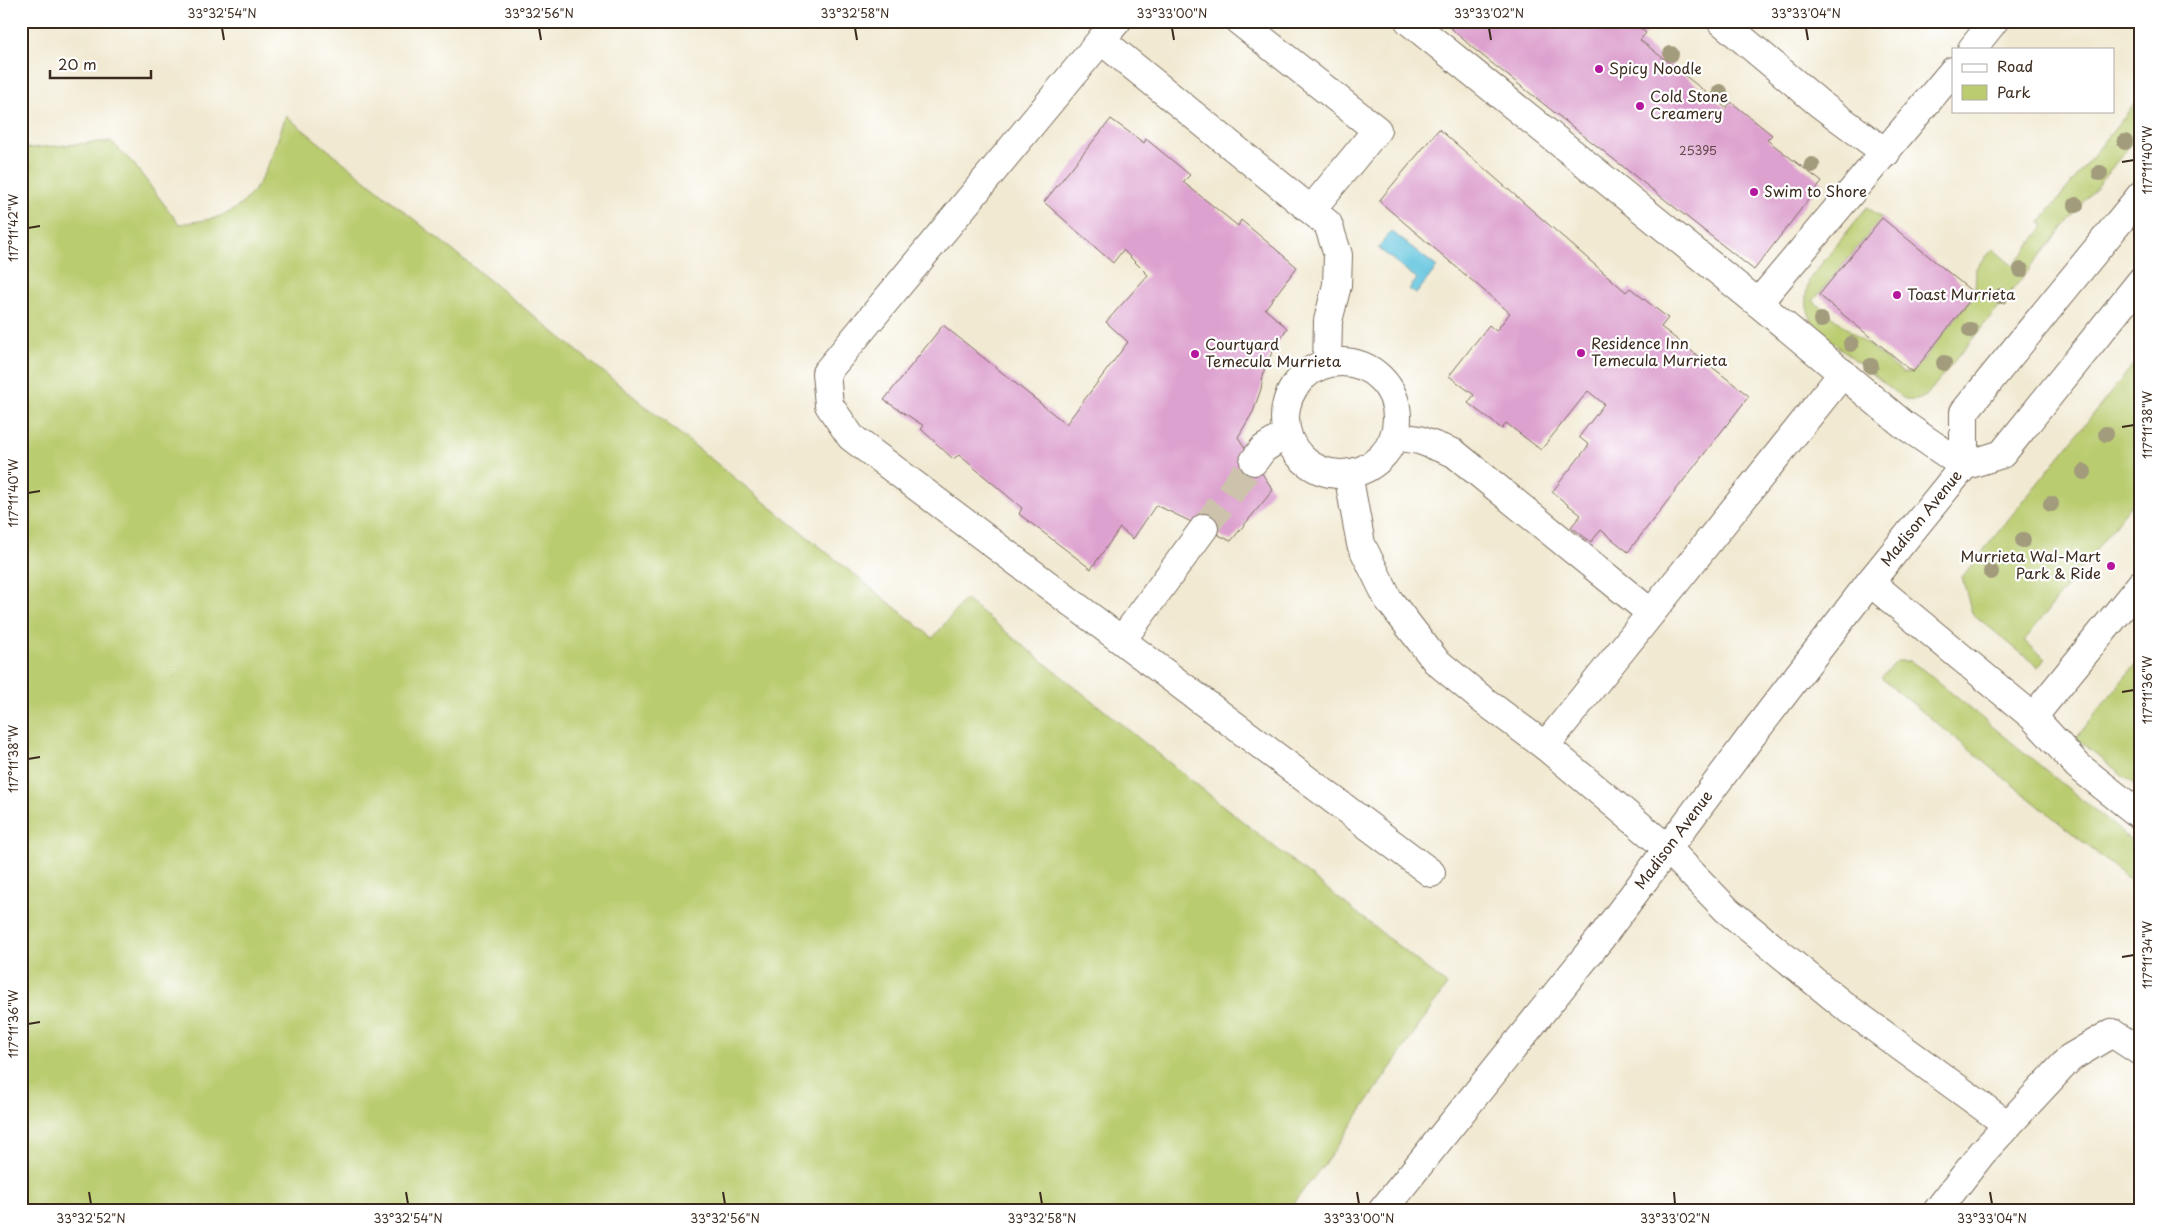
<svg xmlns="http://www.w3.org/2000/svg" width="2162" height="1232" font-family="'Playpen Sans',sans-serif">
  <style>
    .green { fill: #bacc6f; stroke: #7a7b46 }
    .water { fill: #60c4de; stroke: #4e777e }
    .building { fill: #dda1cf }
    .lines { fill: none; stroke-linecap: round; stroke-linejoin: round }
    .minor-tunnel { stroke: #cdc3ad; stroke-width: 28; stroke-dasharray: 28 14; stroke-linecap: butt }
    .minor-casing { stroke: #7b6d5d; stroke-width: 30 }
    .minor { stroke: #fff; stroke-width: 28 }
    .tree { fill: #a29b7c }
    .ticks { fill: none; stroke: #3b2a1e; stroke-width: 2 }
    .poi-dot { fill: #b5179e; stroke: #fff; stroke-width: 2 }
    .labels { text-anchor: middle; stroke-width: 4.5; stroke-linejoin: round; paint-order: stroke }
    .number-label { font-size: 12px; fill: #64484a }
    .poi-label { font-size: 15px; fill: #3b2a1e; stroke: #fff; text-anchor: start }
    .street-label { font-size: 15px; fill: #3b2a1e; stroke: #fff }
    .neatline { fill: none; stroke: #3b2a1e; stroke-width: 2 }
    .ticks-label { font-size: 12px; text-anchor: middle; fill: #3b2a1e }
  </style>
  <rect width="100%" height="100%" fill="#fff"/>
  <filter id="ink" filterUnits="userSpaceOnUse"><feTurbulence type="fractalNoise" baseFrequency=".02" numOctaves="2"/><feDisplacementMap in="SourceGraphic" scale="10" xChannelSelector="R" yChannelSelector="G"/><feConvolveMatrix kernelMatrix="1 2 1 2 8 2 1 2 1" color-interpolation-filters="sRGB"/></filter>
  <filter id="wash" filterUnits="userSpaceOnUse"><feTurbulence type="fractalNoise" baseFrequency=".0096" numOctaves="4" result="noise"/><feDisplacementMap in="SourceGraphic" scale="20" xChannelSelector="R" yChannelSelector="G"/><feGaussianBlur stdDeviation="1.12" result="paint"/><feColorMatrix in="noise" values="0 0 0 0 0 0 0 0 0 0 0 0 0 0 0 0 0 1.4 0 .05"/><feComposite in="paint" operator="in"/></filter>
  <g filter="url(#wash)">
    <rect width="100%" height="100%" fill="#f1e9d1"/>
    <g class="green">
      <path d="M 2141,96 L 2141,132 L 1926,396 C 1917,401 1912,402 1903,398 L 1816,329 C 1806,311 1802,296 1811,277 L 1867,207 L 1882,218 L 1813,301 L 1903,373 L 1913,372 L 1975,294 L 1976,268 L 1993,249 L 2013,266 L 2042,229 L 2044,225 L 2040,222 Z"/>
      <path d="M 286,116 L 933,638 L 965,599 L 1447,985 L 1329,1158 L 1287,1211 L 21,1211 L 21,149 L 111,141 L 133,163 L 179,224 C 191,222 203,221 214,218 C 261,206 271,156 286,116 Z"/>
      <polygon points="2141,355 2141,492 2024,641 2046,659 2038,667 1972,613 1962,577"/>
      <polygon points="2141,657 2141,790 2076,738"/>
      <polygon points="1897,661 1910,661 1922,669 2141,848 2141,889 1881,678"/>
    </g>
    <polygon class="water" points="1391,231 1437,267 1416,294 1409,289 1417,279 1378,248"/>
    <g id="blocks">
      <g class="building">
        <polygon points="1443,21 1632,21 1646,33 1640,40 1726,108 1731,102 1772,135 1767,140 1822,182 1754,270 1474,49"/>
        <polygon points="1111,119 1144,143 1146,139 1190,175 1183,182 1238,226 1241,220 1297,267 1265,309 1287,328 1265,365 1261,389 1253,412 1238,437 1273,490 1231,541 1156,505 1133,539 1120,528 1091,569 1019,514 1022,508 959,455 953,459 921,429 924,426 884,400 943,325 1066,424 1128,342 1106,322 1148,275 1123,250 1113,263 1044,202"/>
        <polygon points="1439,129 1626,292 1630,288 1668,318 1661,327 1749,396 1628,552 1601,530 1591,542 1571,527 1581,515 1552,492 1589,445 1579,437 1604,404 1588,391 1541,450 1506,423 1502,429 1468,403 1474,395 1449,376 1489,325 1496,331 1510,313 1379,201"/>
        <polygon points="1882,218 1975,294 1913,372 1819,295"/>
      </g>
    </g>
  </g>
  <g filter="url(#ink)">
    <use href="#blocks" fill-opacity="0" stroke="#7b6d5d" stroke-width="1"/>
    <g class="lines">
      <polyline class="minor-tunnel" points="1204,528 1254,461"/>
      <g class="minor-casing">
        <g id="minor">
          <polyline points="1117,21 1101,40 1328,224 1338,255 1337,285 1328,321 1327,363"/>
          <polyline points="1239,21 1377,130 1311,210"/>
          <polyline points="1409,21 1758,303 1903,424 1964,466"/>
          <polyline points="1721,21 1820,104 1886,153"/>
          <polyline points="1101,40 826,373 829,405 851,437 1431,873"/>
          <polyline points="1972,49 1994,21"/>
          <polyline points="1758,303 1953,71"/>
          <circle cx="1341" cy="418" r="56"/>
          <polyline points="1395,436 1419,440 1454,453 1651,613"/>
          <polyline points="1254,461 1263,449 1287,434"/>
          <polyline points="1964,466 1964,412 2141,195"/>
          <polyline points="1348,474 1361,544 1388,599 1436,661 1483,700 1545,746 1668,849 1727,910 1842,1004 2008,1125"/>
          <polyline points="1870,582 2033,717 2078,766 2141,816"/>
          <polyline points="1122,640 1204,528"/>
          <polyline points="2033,717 2141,584"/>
          <polyline points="1545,746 1843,373"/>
          <path id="s1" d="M 1382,1211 L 1601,938 L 1750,738 L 1870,582 L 1964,466 L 2002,454 L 2141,281"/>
          <polyline points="1937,1211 1982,1153 2070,1058 2112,1033 2141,1052"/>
        </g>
      </g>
      <use href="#minor" class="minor"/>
    </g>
    <g class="tree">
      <circle cx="1671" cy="54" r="8"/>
      <circle cx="1720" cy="92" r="8"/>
      <circle cx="2125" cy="142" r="8"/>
      <circle cx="1812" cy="165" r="8"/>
      <circle cx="2100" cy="173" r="8"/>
      <circle cx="2076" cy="205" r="8"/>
      <circle cx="2021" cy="270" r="8"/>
      <circle cx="2001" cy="296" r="8"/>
      <circle cx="1821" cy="320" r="8"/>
      <circle cx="1970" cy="330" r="8"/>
      <circle cx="1851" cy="344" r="8"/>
      <circle cx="1944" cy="363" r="8"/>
      <circle cx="1871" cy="366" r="8"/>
      <circle cx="2106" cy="434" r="8"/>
      <circle cx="2084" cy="472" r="8"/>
      <circle cx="2051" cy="504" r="8"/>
      <circle cx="2023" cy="540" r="8"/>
      <circle cx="1991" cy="572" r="8"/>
    </g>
  </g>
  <path class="ticks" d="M 222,28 L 224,40M 539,28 L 541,40M 855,28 L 857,40M 1172,28 L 1174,40M 1489,28 L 1491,40M 1806,28 L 1808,40M 2122,162 L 2134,160M 28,228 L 40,226M 2122,427 L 2134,425M 28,493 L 40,491M 2122,692 L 2134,690M 28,759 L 40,757M 2122,957 L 2134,955M 28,1024 L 40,1022M 89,1192 L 91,1204M 406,1192 L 408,1204M 723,1192 L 725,1204M 1040,1192 L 1042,1204M 1357,1192 L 1359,1204M 1674,1192 L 1675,1204M 1990,1192 L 1992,1204"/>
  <g class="poi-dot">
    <circle cx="1599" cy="69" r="5"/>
    <circle cx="1640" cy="106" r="5"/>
    <circle cx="1754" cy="192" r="5"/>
    <circle cx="1897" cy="295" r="5"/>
    <circle cx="1581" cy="353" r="5"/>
    <circle cx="1195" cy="354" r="5"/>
    <circle cx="2111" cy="566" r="5"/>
  </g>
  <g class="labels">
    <g class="number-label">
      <text x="1698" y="155">25395</text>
    </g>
    <g class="poi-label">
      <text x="1609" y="74">Spicy Noodle</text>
      <text x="1650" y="102">Cold Stone<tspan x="1650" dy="17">Creamery</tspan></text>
      <text x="1764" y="197">Swim to Shore</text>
      <text x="1907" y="300">Toast Murrieta</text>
      <text x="1591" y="349">Residence Inn<tspan x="1591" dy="17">Temecula Murrieta</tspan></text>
      <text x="1205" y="350">Courtyard<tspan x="1205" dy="17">Temecula Murrieta</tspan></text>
      <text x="2101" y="562" text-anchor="end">Murrieta Wal-Mart<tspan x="2101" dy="17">Park &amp; Ride</tspan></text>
    </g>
    <g class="street-label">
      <text dy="5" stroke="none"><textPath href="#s1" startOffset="878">Madison Avenue</textPath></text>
      <text dy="5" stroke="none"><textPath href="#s1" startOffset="472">Madison Avenue</textPath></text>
    </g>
  </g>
  <rect width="2162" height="1232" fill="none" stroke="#fff" stroke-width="55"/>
  <rect x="1952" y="48" width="162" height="65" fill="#ffffff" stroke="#b1aaa5"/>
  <rect x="1962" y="64" width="25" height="8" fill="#ffffff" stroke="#b1aaa5"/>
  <text x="1997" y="72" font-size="15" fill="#3b2a1e">Road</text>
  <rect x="1962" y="85" width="25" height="15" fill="#bacc6f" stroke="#b1aaa5"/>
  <text x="1997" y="98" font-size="15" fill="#3b2a1e">Park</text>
  <path d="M50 70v8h101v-8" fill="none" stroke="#3b2a1e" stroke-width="2.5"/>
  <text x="58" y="70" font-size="15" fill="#3b2a1e" stroke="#ffffff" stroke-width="4" paint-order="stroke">20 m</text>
  <rect x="28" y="28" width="2106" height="1176" class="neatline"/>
  <g class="ticks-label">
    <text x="222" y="18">33°32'54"N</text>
    <text x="539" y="18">33°32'56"N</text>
    <text x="855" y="18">33°32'58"N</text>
    <text x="1172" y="18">33°33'00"N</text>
    <text x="1489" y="18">33°33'02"N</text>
    <text x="1806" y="18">33°33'04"N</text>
    <text transform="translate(2148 160) rotate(-90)" y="4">117°11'40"W</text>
    <text transform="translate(14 228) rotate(-90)" y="4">117°11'42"W</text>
    <text transform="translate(2148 425) rotate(-90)" y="4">117°11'38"W</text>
    <text transform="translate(14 493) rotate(-90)" y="4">117°11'40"W</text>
    <text transform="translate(2148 690) rotate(-90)" y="4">117°11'36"W</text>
    <text transform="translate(14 759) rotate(-90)" y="4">117°11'38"W</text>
    <text transform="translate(2148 955) rotate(-90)" y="4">117°11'34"W</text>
    <text transform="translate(14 1024) rotate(-90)" y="4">117°11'36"W</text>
    <text x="91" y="1223">33°32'52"N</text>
    <text x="408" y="1223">33°32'54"N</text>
    <text x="725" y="1223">33°32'56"N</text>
    <text x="1042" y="1223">33°32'58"N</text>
    <text x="1359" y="1223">33°33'00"N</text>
    <text x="1675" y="1223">33°33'02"N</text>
    <text x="1992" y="1223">33°33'04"N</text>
  </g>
</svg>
